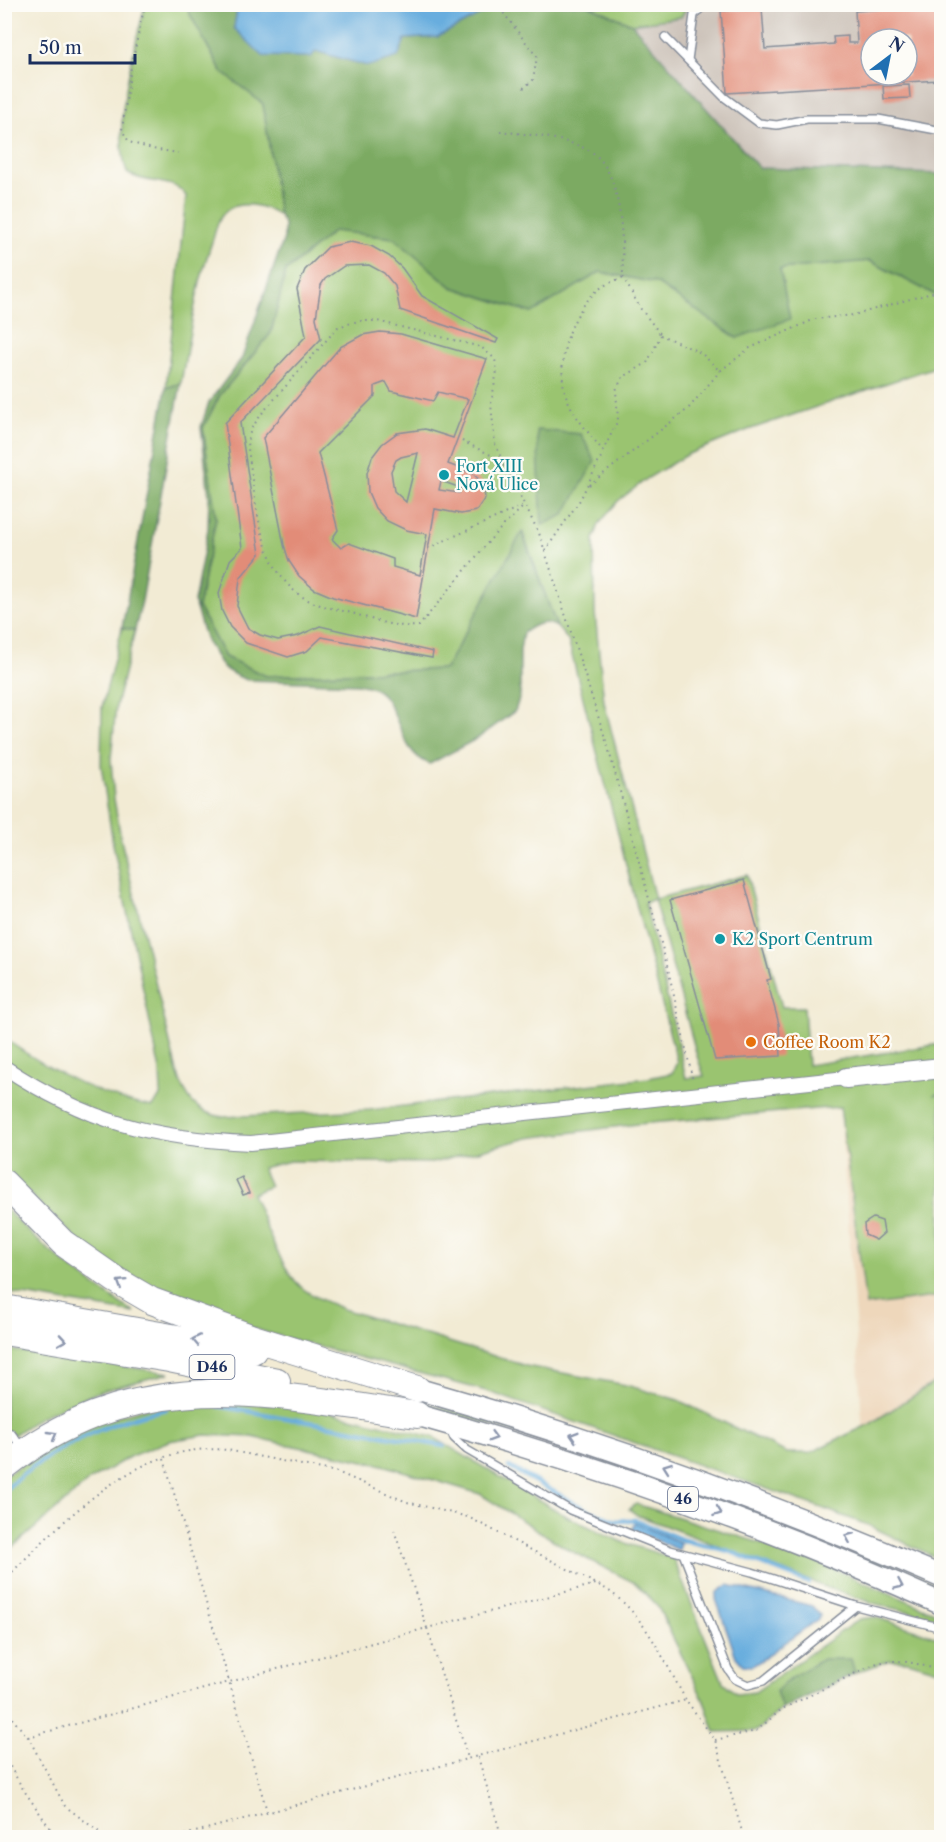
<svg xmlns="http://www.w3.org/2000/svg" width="946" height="1842" font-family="'Libre Caslon Text',serif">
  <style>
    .built { fill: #eed7bb }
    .industrial { fill: #ccc2b9; fill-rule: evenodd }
    .green { fill: #9ac470; stroke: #5a7a67; stroke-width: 1.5; fill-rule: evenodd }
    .forest { fill: #7baa62; stroke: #4b6c60; stroke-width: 1.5 }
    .water { fill: #68adde; stroke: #426e9e; stroke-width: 1.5 }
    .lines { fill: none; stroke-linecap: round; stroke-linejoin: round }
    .stream { stroke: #68adde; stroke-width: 4.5 }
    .building { fill: #e28c78; fill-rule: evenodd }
    .lane-casing { stroke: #868d99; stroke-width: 10 }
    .street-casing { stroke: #868d99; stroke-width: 16 }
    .secondary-casing { stroke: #868d99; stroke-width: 22 }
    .primary-casing { stroke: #868d99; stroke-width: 24 }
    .highway-casing { stroke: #868d99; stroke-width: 28 }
    .path { stroke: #868d99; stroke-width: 2; stroke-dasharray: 1.5 4.5; stroke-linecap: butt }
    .lane { stroke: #fff; stroke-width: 7 }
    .street { stroke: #fff; stroke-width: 14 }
    .secondary { stroke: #fff; stroke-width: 20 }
    .primary { stroke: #fff; stroke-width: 21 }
    .highway { stroke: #fff; stroke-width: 26 }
    .oneway { stroke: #8d97ae }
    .culture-dot { fill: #0f9aa8; stroke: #fdfcf7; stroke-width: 2 }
    .food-dot { fill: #e8710a; stroke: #fdfcf7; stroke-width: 2 }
    .labels { text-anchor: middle; stroke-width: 4.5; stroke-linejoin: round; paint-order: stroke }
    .shield { fill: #fdfcf7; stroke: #5f6c8c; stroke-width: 1.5 }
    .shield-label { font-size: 15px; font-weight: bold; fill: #1b2f5e }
    .culture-label { font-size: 16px; fill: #0d838f; stroke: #fdfcf7; text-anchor: start }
    .food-label { font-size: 16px; fill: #c56008; stroke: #fdfcf7; text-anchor: start }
  </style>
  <rect width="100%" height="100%" fill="#fdfcf7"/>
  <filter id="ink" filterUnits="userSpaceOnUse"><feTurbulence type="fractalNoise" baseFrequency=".0167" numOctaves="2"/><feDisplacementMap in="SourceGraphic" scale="12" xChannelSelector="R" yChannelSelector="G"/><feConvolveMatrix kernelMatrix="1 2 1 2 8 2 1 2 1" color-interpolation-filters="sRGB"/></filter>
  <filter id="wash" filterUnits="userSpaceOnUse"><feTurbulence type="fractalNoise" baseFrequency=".008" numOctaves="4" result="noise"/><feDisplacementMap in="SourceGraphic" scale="24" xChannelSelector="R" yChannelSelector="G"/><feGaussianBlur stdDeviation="1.35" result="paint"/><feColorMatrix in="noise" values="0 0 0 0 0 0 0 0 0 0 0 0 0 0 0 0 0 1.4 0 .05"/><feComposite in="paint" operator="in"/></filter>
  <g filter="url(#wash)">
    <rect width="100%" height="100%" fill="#f2ebd4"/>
    <polygon class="built" points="941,1095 941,1545 868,1504 840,1107"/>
    <path class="industrial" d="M 688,5 L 941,5 L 941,174 L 759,168 L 632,24 L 681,17 ZM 871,39 L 907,39 L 907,75 L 871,75 Z"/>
    <g class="green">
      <path d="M 145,5 L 185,5 L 221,71 L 263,103 L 279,215 C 263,205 234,197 221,217 C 217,223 215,232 213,239 C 196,285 190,335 181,383 L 166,388 L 186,196 C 174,177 148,186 127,173 C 111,125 134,53 145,5 Z"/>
      <polygon points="588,5 688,5 681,17 632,24"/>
      <path d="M 334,231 L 394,238 L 452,287 L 531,313 L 600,272 L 656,283 L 737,338 L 780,269 L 870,261 L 941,298 L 941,365 L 748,430 L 686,455 L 648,478 L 618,501 L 599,524 L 594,539 L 595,613 L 604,702 L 655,899 L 747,875 L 782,1007 L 804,1007 L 808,1065 L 941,1044 L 941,1093 L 933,1095 L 941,1094 L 941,1296 L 866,1306 L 840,1107 L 638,1124 L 528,1138 L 432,1163 L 290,1161 L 262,1168 L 270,1186 L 252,1194 C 264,1220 280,1268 301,1287 C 312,1297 330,1303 343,1309 L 526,1366 L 626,1385 L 678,1400 L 787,1453 L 809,1453 L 838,1439 L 870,1424 L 941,1378 L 941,1560 L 870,1526 L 819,1507 L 486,1391 L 268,1333 L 199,1312 L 93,1255 L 5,1170 L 5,1039 C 48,1069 100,1098 153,1107 L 161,1094 L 160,1071 L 113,844 L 101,765 L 102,707 L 122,628 L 135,630 L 116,706 L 111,759 L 114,799 L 122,844 L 177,1072 C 186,1098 195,1113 223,1117 L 369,1110 L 648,1078 L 672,1073 L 677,1062 L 568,640 L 557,627 L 523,533 L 445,669 L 266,676 L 225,657 L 198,607 L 216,518 L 203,428 L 220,395 L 271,333 L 286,271 ZM 654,899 L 697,1056 L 704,1076 L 686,1078 L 645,903 Z"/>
      <path d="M 5,1208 C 45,1251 86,1281 135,1313 L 5,1292 Z"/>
      <polygon points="4,1349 169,1373 98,1392 40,1417 5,1441"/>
      <polygon points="177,1400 301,1405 433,1437 566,1516 622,1542 673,1558 723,1682 737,1694 755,1692 859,1619 875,1617 941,1638 941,1671 908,1661 890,1660 855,1673 782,1709 756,1731 715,1732 704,1701 657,1605 635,1583 569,1550 480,1494 383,1465 252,1437 205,1435 169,1441 131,1456 90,1480 5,1554 5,1475 86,1424"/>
      <path d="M 429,1404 L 500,1423 L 740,1503 L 941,1587 L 941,1592 C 775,1519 605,1452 428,1408 Z"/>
      <polygon points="636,1504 808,1558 941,1615 941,1619 876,1604 828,1588 637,1515 629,1509"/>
    </g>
    <g class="forest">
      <path d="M 185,5 L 238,5 L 234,28 L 242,35 L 315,51 L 368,66 L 405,39 L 437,37 L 499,5 L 588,5 L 632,24 L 759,168 L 941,174 L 941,298 L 870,261 L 780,269 L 790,319 L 737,338 L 656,283 L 600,272 L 532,313 L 452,287 L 394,238 L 334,231 L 286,271 L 271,333 L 220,395 L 203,428 L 216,518 L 198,607 L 225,657 L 266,676 L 445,669 L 522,532 L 557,627 C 543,619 534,625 523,633 L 520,650 L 520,696 L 515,711 L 478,738 L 430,764 C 400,753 401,716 383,695 C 376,687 366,686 357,684 L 247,680 L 235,675 L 223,668 L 206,641 L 194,602 L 208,529 L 209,496 L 201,427 L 209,402 L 242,358 L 284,238 L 284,224 L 279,215 L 263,104 L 221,71 Z"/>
      <polygon points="181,383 142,601 135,630 122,628 166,388"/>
      <polygon points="537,430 581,434 595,461 564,515 542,525"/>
      <polygon points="823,1659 851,1659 855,1673 782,1709 776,1691 793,1676"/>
    </g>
    <g class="water">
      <polygon points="238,5 238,4 499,5 437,37 405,39 398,57 368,66 316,51 311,57 263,56 234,28"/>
      <polygon points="635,1523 681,1543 679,1550 632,1530"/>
      <polygon points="728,1585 812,1606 820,1615 818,1619 757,1663 751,1666 743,1665 736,1657 716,1599 717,1593"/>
    </g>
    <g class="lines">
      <g class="stream">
        <polyline points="219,1406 444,1446"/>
        <polyline points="509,1467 585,1509 616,1521 635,1520 683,1540 729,1551 809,1583"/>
        <path d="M 4,1490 C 51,1448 105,1422 166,1409"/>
      </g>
    </g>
    <g id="blocks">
      <g class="building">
        <path d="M 916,4 L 942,4 L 942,87 L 939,80 L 727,93 L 721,11 L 762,8 L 765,49 L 834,44 L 833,37 L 848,36 L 848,43 L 857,43 L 855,11 L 916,7 ZM 871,39 L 907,39 L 907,75 L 871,75 Z"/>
        <polygon points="909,85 910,98 884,99 883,86"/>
        <polygon points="350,242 371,246 389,256 402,268 422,296 498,339 496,343 400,310 395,286 384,273 369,265 344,266 325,279 321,285 316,318 321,339 240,423 260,554 240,578 237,606 248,628 260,635 278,640 298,636 320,626 433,652 432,658 322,637 307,651 288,657 246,643 230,627 222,611 219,593 230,560 242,548 225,423 306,336 297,289 305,270 328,247"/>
        <path d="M 380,332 L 401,334 L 487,359 L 448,464 L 472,473 L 483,483 L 485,498 L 476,511 L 461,514 L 435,509 L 416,619 L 333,597 L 314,589 L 299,576 L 289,561 L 284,545 L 263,438 L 340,347 L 362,335 ZM 386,382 L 391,391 L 433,401 L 438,392 L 468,399 L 453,438 L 425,429 L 397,433 L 382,444 L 372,457 L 367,473 L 368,492 L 375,508 L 387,521 L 406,530 L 427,534 L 420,575 L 393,567 L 393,559 L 349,543 L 341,548 L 332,539 L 338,530 L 318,453 L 375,396 L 375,386 ZM 418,453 L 406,502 L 394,491 L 391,471 L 396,460 L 401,457 ZM 441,481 L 461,488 L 459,493 L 439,490 Z"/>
        <polygon points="744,880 771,979 767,980 779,1024 781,1056 715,1060 670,900"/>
        <polygon points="242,1177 249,1193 243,1195 236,1180"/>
        <polygon points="873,1218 882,1221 884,1233 876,1240 865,1235 864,1224"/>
      </g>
    </g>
  </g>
  <g filter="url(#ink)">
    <use href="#blocks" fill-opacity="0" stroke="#868d99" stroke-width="1.5"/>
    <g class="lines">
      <g class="lane-casing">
        <g id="lane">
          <polyline points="665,37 724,97 759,123 777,125 807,119 878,119 942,131"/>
          <polyline points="688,60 694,15 705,4"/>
          <polyline points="450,1429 454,1438 467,1450 570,1510 670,1550 752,1572 856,1606 942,1628"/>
          <polyline points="11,1433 23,1449"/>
          <polyline points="684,1556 728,1669 735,1679 748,1685 763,1681 856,1606"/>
        </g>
      </g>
      <g class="street-casing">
        <path id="street" d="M 4,1067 C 87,1122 153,1139 251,1143 L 846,1078"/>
      </g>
      <g class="secondary-casing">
        <polyline id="secondary" points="846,1078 942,1068"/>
      </g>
      <g class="primary-casing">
        <g id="primary">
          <path d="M 417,1389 C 597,1440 770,1503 942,1577"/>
          <path d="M 417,1415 C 596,1465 772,1527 942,1604"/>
        </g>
      </g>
      <g class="highway-casing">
        <g id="highway">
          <polyline points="4,1183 63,1243 116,1280 152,1301 253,1338 417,1389"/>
          <polyline points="4,1308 253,1351"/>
          <polyline points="4,1332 169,1359 277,1381"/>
          <path d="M 4,1467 C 138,1362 263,1393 417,1415"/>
        </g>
      </g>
      <g class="path">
        <polyline points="145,4 131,67 122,130 129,142 152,149 178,153"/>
        <polyline points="516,4 502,11 537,57 533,80 521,90"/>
        <path d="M 500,131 C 528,135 564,137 590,151 C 624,171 622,242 623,277 C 615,281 605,284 598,290 C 571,312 556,359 565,392 C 571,414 590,434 603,451 L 618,420 L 616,390 L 623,377 L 647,363 L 661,335 L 701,353 L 720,371 L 750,348 L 815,319 L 854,315 L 942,290"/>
        <polyline points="623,277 640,308 661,335"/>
        <polyline points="462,441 495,457 505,467 539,533 608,747 668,969 693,1081"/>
        <path d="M 505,467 L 495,444 L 491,404 L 497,371 L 495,359 L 481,347 L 377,321 L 358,321 L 338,327 L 263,412 L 251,429 L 247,443 C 256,495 256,577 312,602 C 324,607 339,610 352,613 C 374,620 395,628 419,626 L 495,534 L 525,505"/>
        <polyline points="589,485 688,409 720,371"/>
        <polyline points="428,548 522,506"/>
        <polyline points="545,551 580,500 603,453"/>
        <polyline points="164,1459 267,1811"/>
        <polyline points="394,1530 427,1628 596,1584"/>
        <path d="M 4,1580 C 63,1522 136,1440 227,1450 L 337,1472 L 407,1502 L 468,1517 L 606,1589 C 645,1614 664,1661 686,1700"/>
        <polyline points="4,1709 28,1737 65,1806 107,1838"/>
        <polyline points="28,1737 427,1628 468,1758"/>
        <path d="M 715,1740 L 756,1731 L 782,1709 L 874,1664 C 899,1657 918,1664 942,1671"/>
        <polyline points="4,1756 23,1789 57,1838"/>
        <polyline points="478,1757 502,1838"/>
        <polyline points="173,1838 686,1700 715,1740 743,1835 737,1838"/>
      </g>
      <use href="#lane" class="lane"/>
      <use href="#street" class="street"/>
      <use href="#secondary" class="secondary"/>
      <use href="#primary" class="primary"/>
      <use href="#highway" class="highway"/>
    </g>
    <defs><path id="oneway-chevron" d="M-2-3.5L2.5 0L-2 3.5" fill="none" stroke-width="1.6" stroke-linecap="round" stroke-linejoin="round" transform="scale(1.5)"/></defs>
    <g class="oneway">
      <use href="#oneway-chevron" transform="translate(121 1283) rotate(-148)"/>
      <use href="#oneway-chevron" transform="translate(62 1340) rotate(9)"/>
      <use href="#oneway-chevron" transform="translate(196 1340) rotate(-169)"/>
      <use href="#oneway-chevron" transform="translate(53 1435) rotate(-30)"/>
      <use href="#oneway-chevron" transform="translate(574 1436) rotate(-163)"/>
      <use href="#oneway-chevron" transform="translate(493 1437) rotate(16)"/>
      <use href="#oneway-chevron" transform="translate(667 1467) rotate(-160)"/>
      <use href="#oneway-chevron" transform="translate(718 1512) rotate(20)"/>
      <use href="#oneway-chevron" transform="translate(849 1537) rotate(-157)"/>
      <use href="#oneway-chevron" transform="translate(899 1585) rotate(24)"/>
    </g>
  </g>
  <g class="culture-dot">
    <circle cx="444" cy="475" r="6"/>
    <circle cx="720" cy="939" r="6"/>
  </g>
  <circle class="food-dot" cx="751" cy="1042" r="6"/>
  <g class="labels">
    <g class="shield">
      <rect x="189.5" y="1355" width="45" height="24" rx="4.5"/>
      <rect x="668" y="1487" width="30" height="24" rx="4.5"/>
    </g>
    <g class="shield-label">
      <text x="212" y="1372">D46</text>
      <text x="683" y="1504">46</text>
    </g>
    <g class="culture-label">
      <text x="456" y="472">Fort XIII<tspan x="456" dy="18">Nová Ulice</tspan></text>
      <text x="732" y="945">K2 Sport Centrum</text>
    </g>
    <g class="food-label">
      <text x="763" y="1048">Coffee Room K2</text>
    </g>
  </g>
  <rect width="946" height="1842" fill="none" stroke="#fdfcf7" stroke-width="24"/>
  <g transform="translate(889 57) rotate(32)"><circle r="28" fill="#fdfcf7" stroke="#a3aaba" stroke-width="1.5"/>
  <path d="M0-4.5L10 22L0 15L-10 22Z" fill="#1f6fb2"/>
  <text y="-9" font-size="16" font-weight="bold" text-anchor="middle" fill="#1b2f5e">N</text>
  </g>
  <path d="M30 54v9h105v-9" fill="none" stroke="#1b2f5e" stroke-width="3"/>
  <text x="39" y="54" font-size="18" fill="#1b2f5e" stroke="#fdfcf7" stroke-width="4.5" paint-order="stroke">50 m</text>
</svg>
